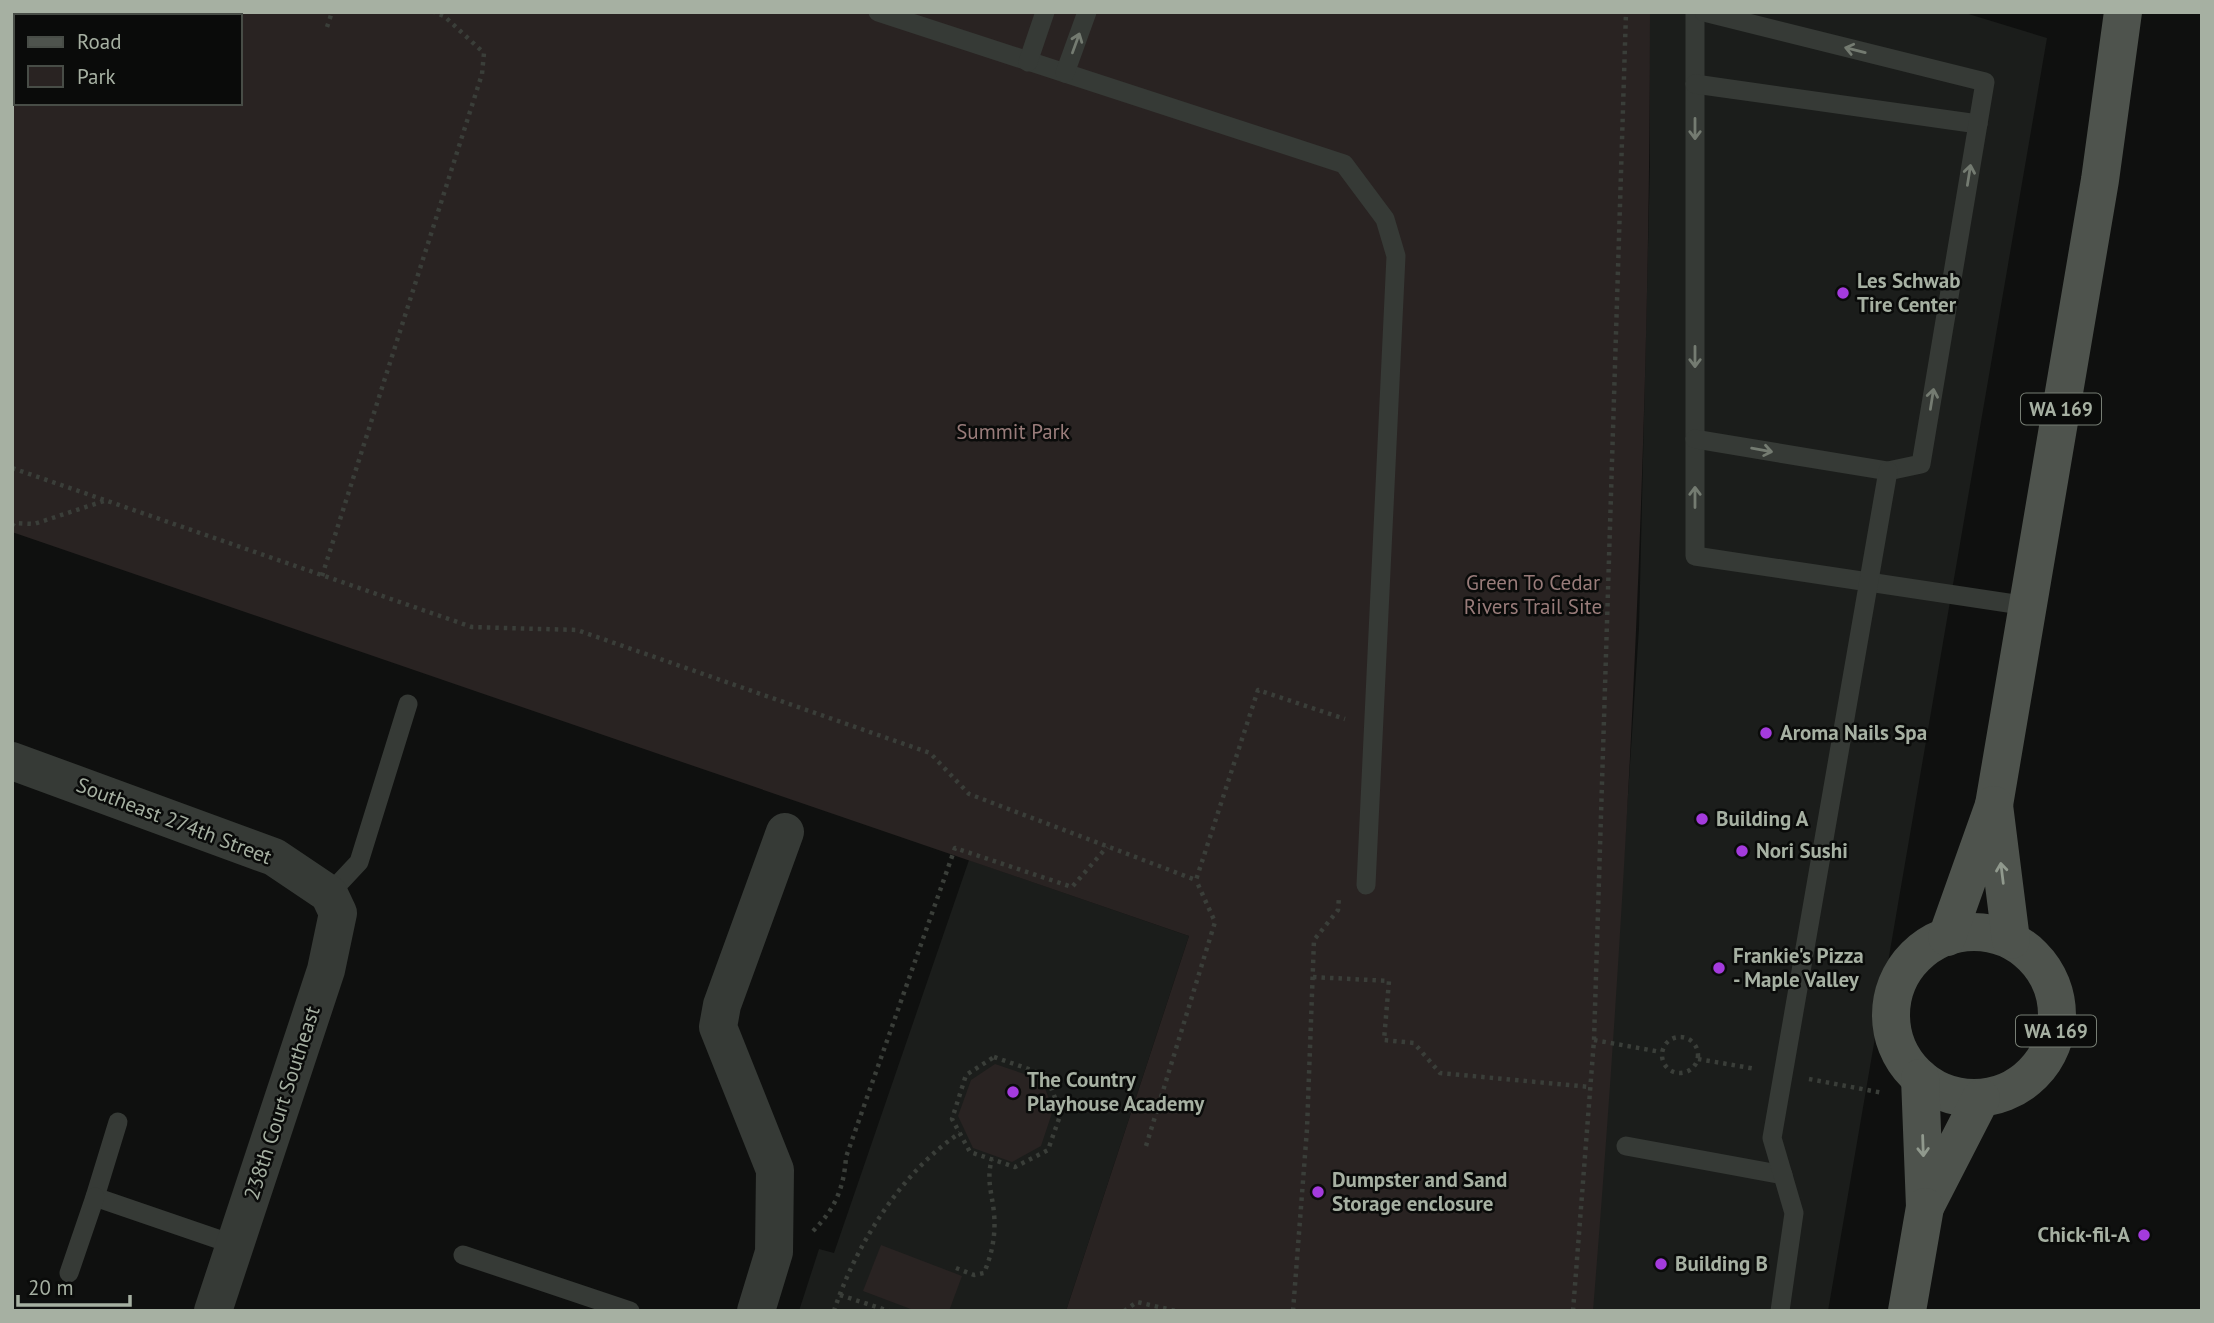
<svg xmlns="http://www.w3.org/2000/svg" width="2214" height="1323" font-family="'PT Sans',sans-serif">
  <style>
    .built { fill: #1b1d1b }
    .green { fill: #292322; fill-rule: evenodd }
    .lines { fill: none; stroke-linecap: round; stroke-linejoin: round }
    .path { stroke: #3a3e39; stroke-width: 4.5; stroke-dasharray: 3.5 5; stroke-linecap: butt }
    .lane { stroke: #363a36; stroke-width: 19 }
    .street { stroke: #363a36; stroke-width: 38 }
    .primary { stroke: #4e534d; stroke-width: 38 }
    .oneway { stroke: #747b71 }
    .oneway2 { stroke: #90998d }
    .poi-dot { fill: #a43bdd; stroke: #0a0b0a; stroke-width: 2.5 }
    .labels { text-anchor: middle; stroke-width: 5; stroke-linejoin: round; paint-order: stroke }
    .shield { fill: #0a0b0a; stroke: #777e74; stroke-width: 2 }
    .shield-label { font-size: 19px; font-weight: bold; fill: #a6b0a2 }
    .poi-label { font-size: 21px; font-weight: bold; fill: #a6b0a2; stroke: #0a0b0a; text-anchor: start }
    .park-label { font-size: 21px; fill: #997c7a; stroke: #0a0b0a }
    .street-label { font-size: 21px; fill: #a6b0a2; stroke: #0a0b0a }
  </style>
  <rect width="100%" height="100%" fill="#0f100f"/>
  <g class="built">
    <polygon points="1650,12 1962,12 2047,38 1828,1311 1588,1311 1616,976 1639,628 1650,163"/>
    <polygon points="969,860 1189,936 1066,1311 799,1311 819,1249 834,1253"/>
  </g>
  <g class="green">
    <path d="M 12,12 L 1650,12 C 1650,446 1628,878 1593,1311 L 1066,1311 L 1189,936 L 12,532 ZM 16,16 L 240,16 L 240,103 L 16,103 Z"/>
    <polygon points="995,1064 1042,1080 1053,1110 1041,1146 1012,1162 973,1148 958,1116 971,1080"/>
    <polygon points="881,1245 962,1276 949,1311 916,1311 863,1291"/>
  </g>
  <g class="lines">
    <g class="path">
      <polyline points="39,16 43,12"/>
      <polyline points="327,27 332,12"/>
      <polyline points="12,35 16,33"/>
      <polyline points="12,468 472,627 577,630 930,753 969,794 1196,880 1258,690 1345,719"/>
      <polyline points="12,526 14,523 34,524 104,501"/>
      <polyline points="322,576 482,74 484,53 444,16 434,12"/>
      <polyline points="1313,977 1389,981 1384,1040 1414,1043 1440,1073 1590,1087"/>
      <circle cx="1680" cy="1055" r="18"/>
      <polyline points="1594,1040 1661,1052"/>
      <polygon points="994,1057 1046,1075 1061,1113 1048,1150 1015,1167 970,1152 952,1119 966,1075"/>
      <polyline points="1698,1059 1756,1069"/>
      <polyline points="1809,1079 1883,1093"/>
      <polyline points="1146,1146 1215,922 1196,880"/>
      <path d="M 813,1231 C 835,1209 844,1188 846,1157 L 955,848 L 1072,887 L 1107,847"/>
      <path d="M 956,1268 L 974,1275 L 984,1273 C 992,1254 996,1235 994,1213 C 992,1193 986,1179 992,1159"/>
      <polyline points="840,1295 889,1311"/>
      <path d="M 834,1311 C 855,1246 902,1171 960,1133"/>
      <polyline points="1124,1311 1137,1302 1176,1311"/>
      <polyline points="1293,1311 1307,1129 1314,940 1338,910 1339,897"/>
      <polyline points="1573,1311 1594,1040 1626,12"/>
    </g>
    <g class="lane">
      <polyline points="878,12 1344,164 1385,219 1396,256 1366,885"/>
      <polyline points="1695,12 1695,556 2028,606"/>
      <polyline points="1028,62 1045,12"/>
      <polyline points="1065,73 1087,12"/>
      <polyline points="1695,84 1978,124"/>
      <polyline points="1695,439 1888,471 1921,464 1985,82 1704,12"/>
      <polyline points="329,894 359,862 408,704"/>
      <polyline points="118,1122 95,1197 235,1245"/>
      <polyline points="1626,1146 1783,1175"/>
      <polyline points="463,1255 630,1311"/>
      <polyline points="69,1273 95,1197"/>
      <polyline points="1780,1311 1794,1213 1772,1138 1888,471"/>
    </g>
    <g class="street">
      <polyline points="12,761 274,857 329,894 338,913 326,970 213,1311"/>
      <polyline points="756,1311 774,1252 775,1170 718,1027 722,1005 785,832"/>
    </g>
    <g class="primary">
      <polyline points="1994,805 2100,180 2123,12"/>
      <circle cx="1974" cy="1015" r="83"/>
      <polyline points="1947,937 1994,805 2011,940"/>
      <polyline points="1920,1078 1925,1207 1981,1098"/>
      <polyline points="1907,1311 1925,1207"/>
    </g>
  </g>
  <defs><path id="oneway-shaft" d="M-6 0H5M1.5-3L5.5 0L1.5 3" fill="none" stroke-width="1.6" stroke-linecap="round" stroke-linejoin="round" transform="scale(1.75)"/></defs>
  <g class="oneway">
    <use href="#oneway-shaft" transform="translate(1076 43) rotate(-70)"/>
    <use href="#oneway-shaft" transform="translate(1855 50) rotate(-166)"/>
    <use href="#oneway-shaft" transform="translate(1695 129) rotate(90)"/>
    <use href="#oneway-shaft" transform="translate(1969 175) rotate(-81)"/>
    <use href="#oneway-shaft" transform="translate(1695 357) rotate(90)"/>
    <use href="#oneway-shaft" transform="translate(1932 399) rotate(-81)"/>
    <use href="#oneway-shaft" transform="translate(1762 450) rotate(10)"/>
    <use href="#oneway-shaft" transform="translate(1695 497) rotate(-90)"/>
  </g>
  <g class="oneway2">
    <use href="#oneway-shaft" transform="translate(2002 873) rotate(-97)"/>
    <use href="#oneway-shaft" transform="translate(1923 1146) rotate(88)"/>
  </g>
  <g class="poi-dot">
    <circle cx="1843" cy="293" r="7"/>
    <circle cx="1766" cy="733" r="7"/>
    <circle cx="1702" cy="819" r="7"/>
    <circle cx="1742" cy="851" r="7"/>
    <circle cx="1719" cy="968" r="7"/>
    <circle cx="1013" cy="1092" r="7"/>
    <circle cx="1318" cy="1192" r="7"/>
    <circle cx="2144" cy="1235" r="7"/>
    <circle cx="1661" cy="1264" r="7"/>
  </g>
  <g class="labels">
    <g class="shield">
      <rect x="2021" y="393.5" width="80" height="31" rx="5"/>
      <rect x="2016" y="1015.5" width="80" height="31" rx="5"/>
    </g>
    <g class="shield-label">
      <text x="2061" y="416">WA 169</text>
      <text x="2056" y="1038">WA 169</text>
    </g>
    <g class="poi-label">
      <text x="1857" y="288">Les Schwab<tspan x="1857" dy="24">Tire Center</tspan></text>
      <text x="1780" y="740">Aroma Nails Spa</text>
      <text x="1716" y="826">Building A</text>
      <text x="1756" y="858">Nori Sushi</text>
      <text x="1733" y="963">Frankie's Pizza<tspan x="1733" dy="24">- Maple Valley</tspan></text>
      <text x="1027" y="1087">The Country<tspan x="1027" dy="24">Playhouse Academy</tspan></text>
      <text x="1332" y="1187">Dumpster and Sand<tspan x="1332" dy="24">Storage enclosure</tspan></text>
      <text x="2130" y="1242" text-anchor="end">Chick-fil-A</text>
      <text x="1675" y="1271">Building B</text>
    </g>
    <g class="park-label">
      <text x="1013" y="439">Summit Park</text>
      <text x="1533" y="590">Green To Cedar<tspan x="1533" dy="24">Rivers Trail Site</tspan></text>
    </g>
    <g class="street-label">
      <text transform="translate(174 821) rotate(21)" y="7">Southeast 274th Street</text>
      <text transform="translate(282 1103) rotate(-72)" y="7">238th Court Southeast</text>
    </g>
  </g>
  <rect width="2214" height="1323" fill="none" stroke="#a6b0a2" stroke-width="28"/>
  <rect x="14" y="14" width="228" height="91" fill="#0a0b0a" stroke="#484d47" stroke-width="2"/>
  <rect x="28" y="37" width="35" height="10" fill="#4e534d" stroke="#484d47" stroke-width="2"/>
  <text x="77" y="49" font-size="21" fill="#a6b0a2">Road</text>
  <rect x="28" y="66" width="35" height="21" fill="#292322" stroke="#484d47" stroke-width="2"/>
  <text x="77" y="84" font-size="21" fill="#a6b0a2">Park</text>
  <path d="M18 1295v10h112v-10" fill="none" stroke="#a6b0a2" stroke-width="3.5"/>
  <text x="28" y="1295" font-size="21" fill="#a6b0a2" stroke="#0a0b0a" stroke-width="5" paint-order="stroke">20 m</text>
</svg>
